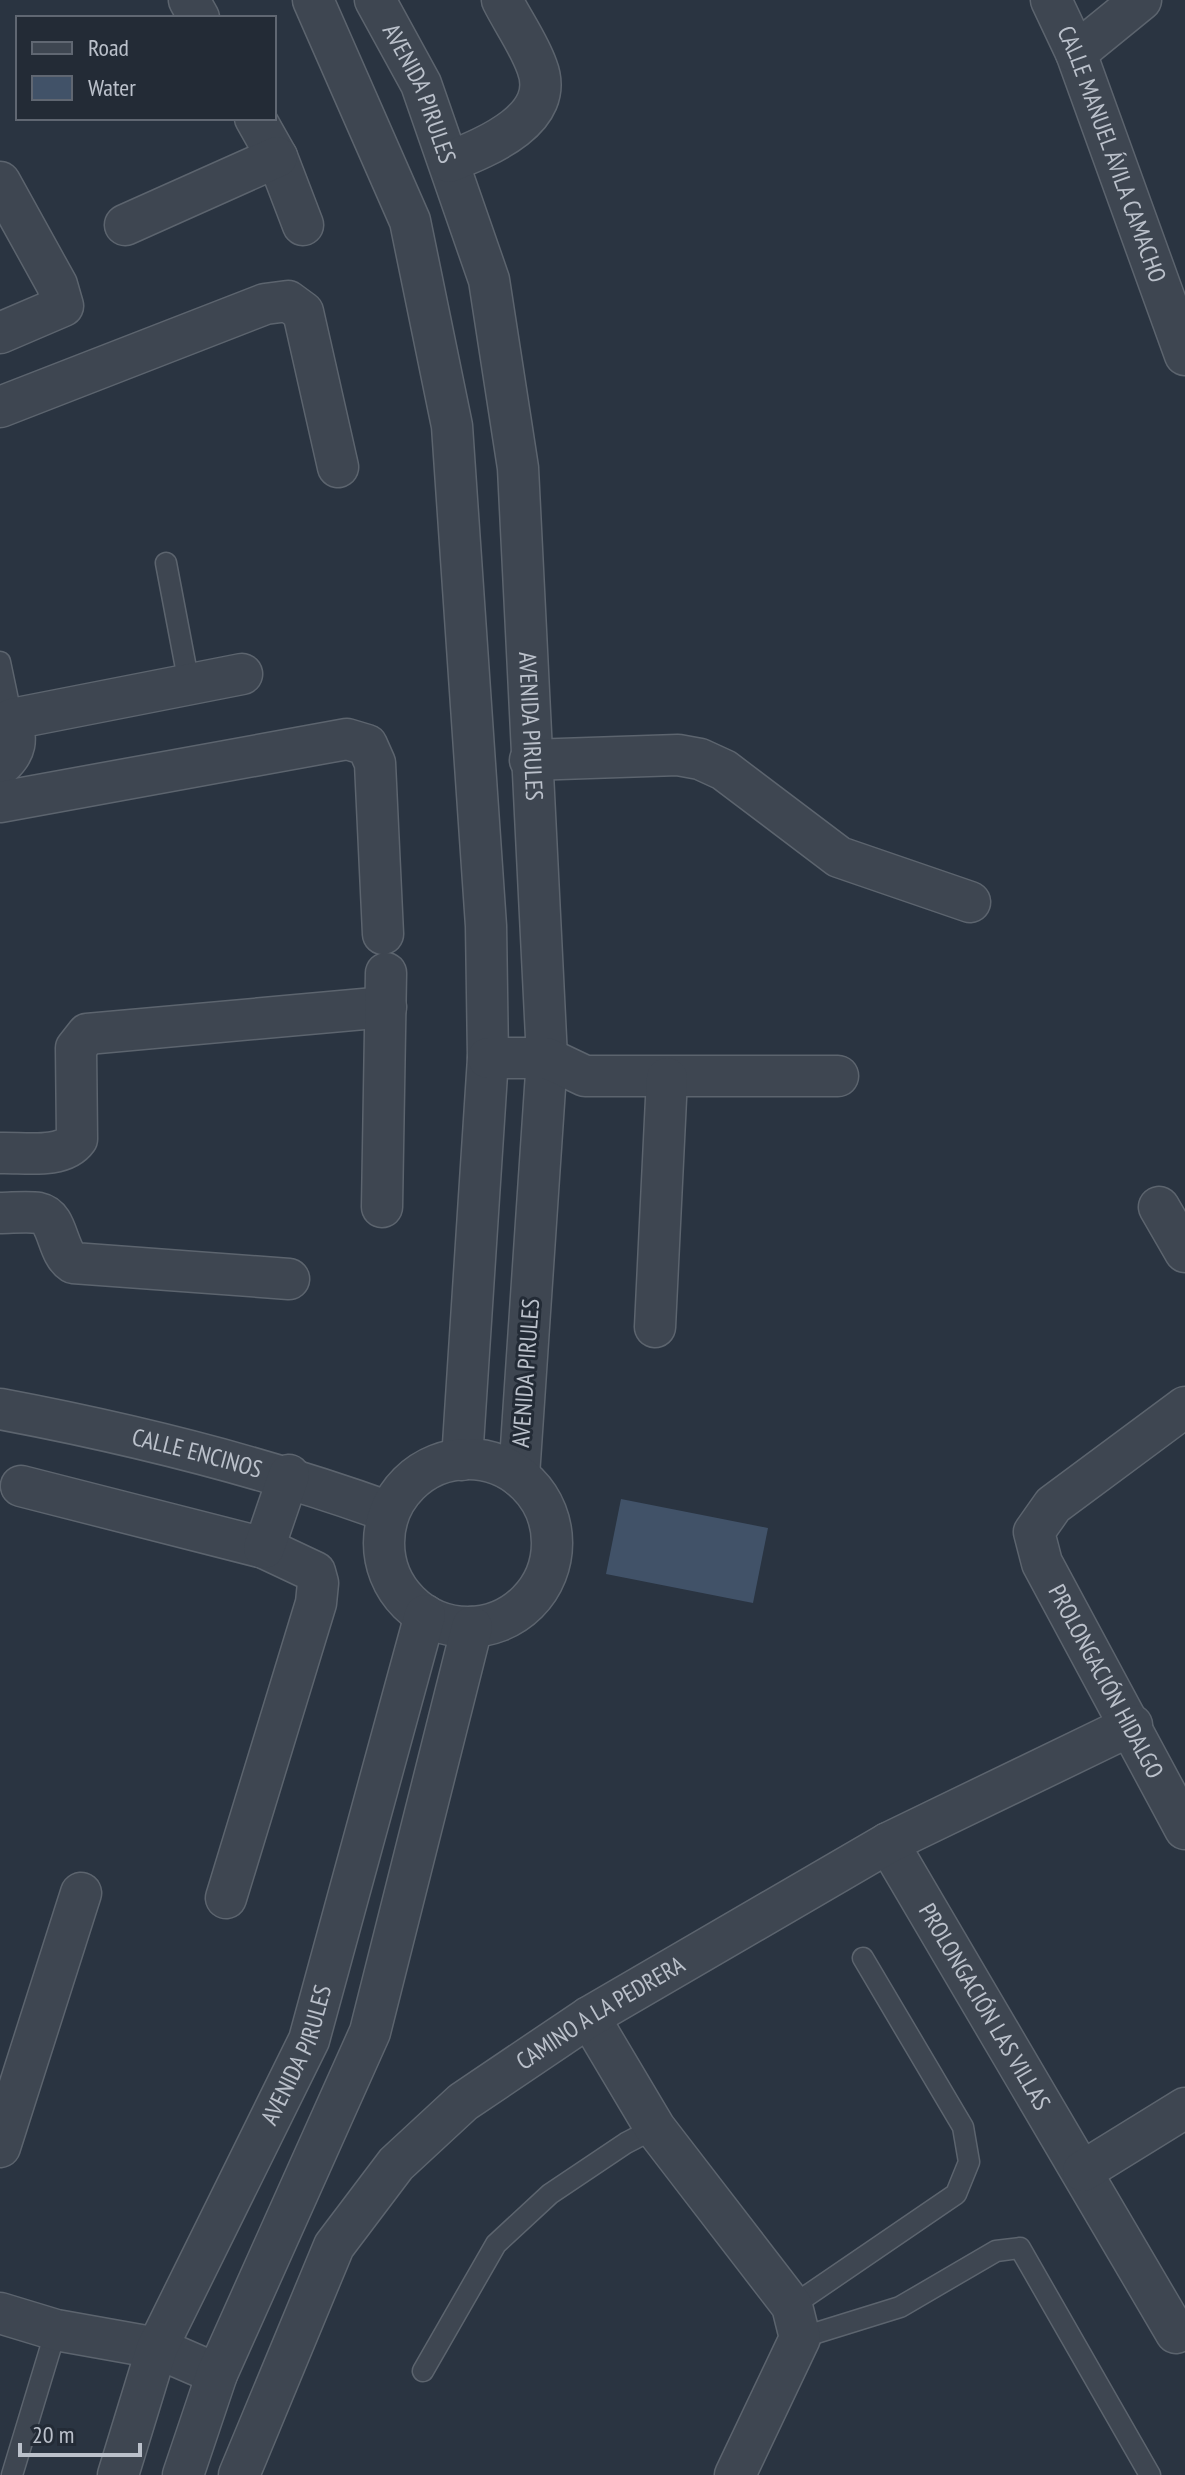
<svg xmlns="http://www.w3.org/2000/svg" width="1185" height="2475" font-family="'PT Sans Narrow',sans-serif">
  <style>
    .water { fill: #415268 }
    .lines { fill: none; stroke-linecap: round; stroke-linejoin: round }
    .lane-casing { stroke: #5c646e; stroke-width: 23 }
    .street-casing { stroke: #5c646e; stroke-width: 43 }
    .lane { stroke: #3e4651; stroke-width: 20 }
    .street { stroke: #3e4651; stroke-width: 40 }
    .labels { text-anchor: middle; stroke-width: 6; stroke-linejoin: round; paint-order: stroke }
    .street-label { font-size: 24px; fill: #bbc1cb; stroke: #232b36 }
  </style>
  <rect width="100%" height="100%" fill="#2a3441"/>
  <polygon class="water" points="621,1499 768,1528 753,1603 606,1574"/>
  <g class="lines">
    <g class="lane-casing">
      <g id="lane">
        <polyline points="166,563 189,684"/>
        <polyline points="0,662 12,719"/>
        <polyline points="792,2306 956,2194 969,2162 963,2127 863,1958"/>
        <polyline points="800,2338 900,2307 996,2251 1020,2248 1150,2475"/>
        <polyline points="423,2371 496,2244 550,2194 626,2143 655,2128"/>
        <polyline points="12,2475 56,2330"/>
      </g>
    </g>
    <g class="street-casing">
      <g id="street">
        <polyline points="189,0 199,18"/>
        <polyline points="313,0 410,221 452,426 486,926 488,1058 462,1460"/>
        <path id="s1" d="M 375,0 L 421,84 L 489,280 L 518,468 L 547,1058 L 519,1476"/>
        <path id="s2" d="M 1051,0 L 1076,53 L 1185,355"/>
        <polyline points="1076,53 1141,0"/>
        <polyline points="255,118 277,157 303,225"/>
        <path d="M 449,162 C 486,147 557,119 537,67 C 529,44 513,22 502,0"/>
        <polyline points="0,182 57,285 63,306 0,333"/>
        <polyline points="125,225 277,157"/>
        <polyline points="0,407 265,304 288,301 303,312 338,467"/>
        <polyline points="530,760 678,755 700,759 724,770 839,857 970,902"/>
        <path d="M 0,766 C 17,751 17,740 12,719 L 242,674"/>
        <polyline points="0,802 347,739 367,745 375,763 383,934"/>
        <polyline points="488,1058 547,1058 585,1076 838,1076"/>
        <path d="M 0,1153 C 23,1152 62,1160 77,1139 L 76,1048 L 87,1034 L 386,1007"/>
        <polyline points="382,1207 386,973"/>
        <polyline points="1159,1207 1185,1252"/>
        <path d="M 0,1213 C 12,1213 27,1211 39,1213 C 59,1217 56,1252 73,1263 L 289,1279"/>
        <polyline points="655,1327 667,1078"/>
        <path id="s3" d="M 1185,1407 L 1053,1505 L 1034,1532 L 1042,1563 L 1185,1829"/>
        <path id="s4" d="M 0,1409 C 133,1434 262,1466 389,1512"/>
        <circle cx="468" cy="1543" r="84"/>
        <polyline points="21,1486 264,1548 315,1572 318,1583 316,1603 226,1898"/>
        <polyline points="264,1548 289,1475"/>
        <path id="s5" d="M 888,1843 L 1176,2333"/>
        <polyline points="589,2017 655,2128 792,2306 800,2338 735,2475"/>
        <polyline points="0,2147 81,1893"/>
        <polyline points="1083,2171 1185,2108"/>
        <polyline points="0,2313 56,2330 157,2348 217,2374"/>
        <path id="s6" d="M 118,2475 L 157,2348 L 309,2040 L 425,1615"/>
        <polyline points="183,2475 217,2374 370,2032 472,1627"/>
        <path id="s7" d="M 239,2475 L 334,2246 L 396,2164 L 463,2102 L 589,2017 L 888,1843 L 1132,1725"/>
      </g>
    </g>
    <use href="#lane" class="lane"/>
    <use href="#street" class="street"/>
  </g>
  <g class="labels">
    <g class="street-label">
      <text dy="8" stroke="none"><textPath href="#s1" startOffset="104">AVENIDA PIRULES</textPath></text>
      <text dy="8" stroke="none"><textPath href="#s2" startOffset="166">CALLE MANUEL ÁVILA CAMACHO</textPath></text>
      <text dy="8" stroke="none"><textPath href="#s1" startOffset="752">AVENIDA PIRULES</textPath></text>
      <text transform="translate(526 1373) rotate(-86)" y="8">AVENIDA PIRULES</text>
      <text dy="8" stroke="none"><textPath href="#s4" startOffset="202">CALLE ENCINOS</textPath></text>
      <text dy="8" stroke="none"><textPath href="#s3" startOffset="364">PROLONGACIÓN HIDALGO</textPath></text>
      <text dy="8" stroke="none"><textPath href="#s5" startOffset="190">PROLONGACIÓN LAS VILLAS</textPath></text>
      <text dy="8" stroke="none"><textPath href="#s7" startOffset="606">CAMINO A LA PEDRERA</textPath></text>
      <text dy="8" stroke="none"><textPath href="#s6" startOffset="458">AVENIDA PIRULES</textPath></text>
    </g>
  </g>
  <rect x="16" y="16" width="260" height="104" fill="#232b36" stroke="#606772" stroke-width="2"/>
  <rect x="32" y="42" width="40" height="12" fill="#3e4651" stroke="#606772" stroke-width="2"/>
  <text x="88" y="56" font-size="24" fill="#bbc1cb">Road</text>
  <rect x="32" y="76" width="40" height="24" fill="#415268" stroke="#606772" stroke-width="2"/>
  <text x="88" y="96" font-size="24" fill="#bbc1cb">Water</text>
  <path d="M20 2443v12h120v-12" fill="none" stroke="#bbc1cb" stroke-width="4"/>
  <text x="32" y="2443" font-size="24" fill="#bbc1cb" stroke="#232b36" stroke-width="6" paint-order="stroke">20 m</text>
</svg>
